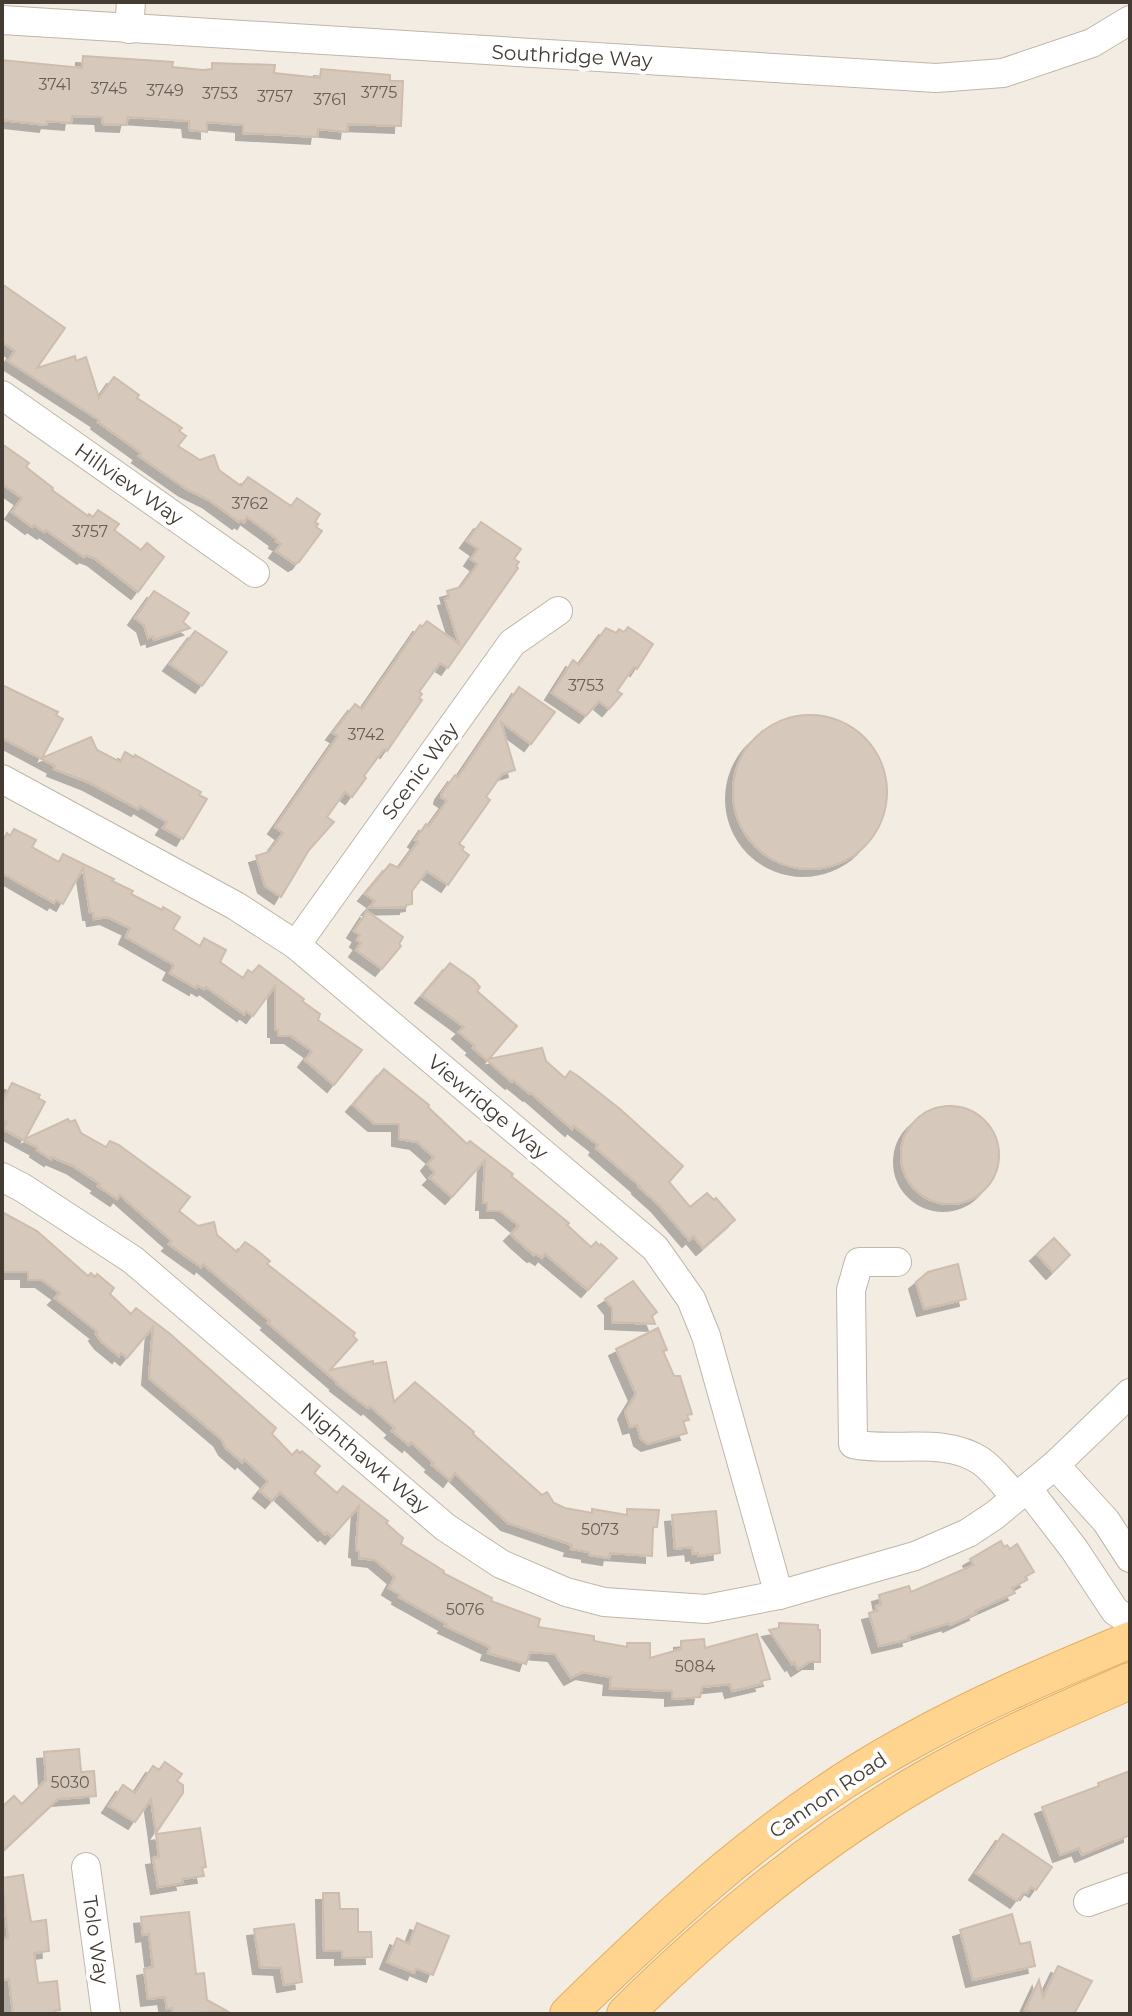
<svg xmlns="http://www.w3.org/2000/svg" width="1132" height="2016" font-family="Montserrat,sans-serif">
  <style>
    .building { fill: #d6c9bc; stroke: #cebdac; stroke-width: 2; filter: url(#shadow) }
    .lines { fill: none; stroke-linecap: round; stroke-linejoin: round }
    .minor-casing { stroke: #c0b6a9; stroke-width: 30 }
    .major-casing { stroke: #e4af5f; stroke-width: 38 }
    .minor { stroke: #fff; stroke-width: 28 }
    .major { stroke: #ffd48f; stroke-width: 36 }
    .labels { text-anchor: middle; stroke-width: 8; stroke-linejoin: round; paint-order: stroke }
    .number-label { font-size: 16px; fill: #685f55 }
    .street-label { font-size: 20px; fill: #443c33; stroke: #fff }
  </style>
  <defs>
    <filter id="shadow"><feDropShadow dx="-7" dy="7" stdDeviation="0" flood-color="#0004"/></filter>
  </defs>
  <rect width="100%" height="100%" fill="#f2ece3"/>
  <g class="building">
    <polygon points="83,56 173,62 172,67 203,70 212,69 212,63 275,65 274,73 320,78 321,69 390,75 390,81 403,81 401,126 348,124 347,132 318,129 317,137 243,133 243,125 207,122 207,132 190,130 189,121 128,117 126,125 103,124 102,117 72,116 71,123 47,121 46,125 2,120 2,60 82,68"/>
    <polygon points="2,284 65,328 37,368 75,356 76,361 86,357 99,398 114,377 139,395 137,398 182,428 179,431 186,436 178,446 200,460 214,455 219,470 241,486 248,477 291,506 297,498 320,514 315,522 318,524 316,527 322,531 299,562 295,564 276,551 281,544 276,541 277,539 247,517 244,522 241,520 239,522 209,500 186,489 139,456 141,453 98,422 99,420 8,361 15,351 2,342"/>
    <polygon points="2,444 29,463 26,467 53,488 52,490 88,516 89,514 93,517 98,510 119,524 114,530 141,550 147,543 164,557 138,592 94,558 86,555 84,557 46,530 44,532 34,525 32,527 12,512 22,498 2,484"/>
    <polygon points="481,522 521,549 514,559 519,562 516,566 518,568 448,668 440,663 419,692 422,694 419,698 422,700 387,751 384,749 364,776 366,778 352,797 345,792 327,817 334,822 309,850 281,897 265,886 256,856 269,852 283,833 275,827 338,736 333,733 355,704 362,709 420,625 422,627 427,621 459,644 445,599 449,598 447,591 461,587 478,564 471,559 478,549 467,541"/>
    <polygon points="154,591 189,613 183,622 190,628 154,640 153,636 148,638 144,625 135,618"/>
    <polygon points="628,627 653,644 637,669 634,667 617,691 622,694 609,709 599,701 586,716 552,693 573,660 579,665 606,628 616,633 619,629 624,632"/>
    <polygon points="195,631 227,652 202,686 170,664"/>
    <polygon points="2,685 58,712 56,715 63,719 42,758 91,737 97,750 120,762 125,752 134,757 135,755 201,792 199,795 207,799 183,839 163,828 167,822 140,806 138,809 90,783 54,769 55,766 2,738"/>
    <polygon points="519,687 555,712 531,744 501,722 515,770 502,774 486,797 490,800 459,844 464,847 462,850 469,855 448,885 427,871 412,891 412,904 406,905 406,907 369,908 375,901 365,894 390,864 399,868 418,842 415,840 426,824 429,826 447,801 441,797 442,793 455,775 458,777"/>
    <circle cx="810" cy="792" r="77"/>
    <polygon points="14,829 36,840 32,847 59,862 63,854 114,879 112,881 133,891 131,894 162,910 163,907 180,917 173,929 200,946 204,938 226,950 220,962 243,978 248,970 252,973 259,965 304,999 302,1001 320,1014 318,1020 362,1050 334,1085 305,1060 312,1051 291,1036 278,1036 278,1030 275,1030 275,986 253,1016 246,1011 244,1014 206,987 204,989 197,985 196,988 170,973 174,965 126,937 130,928 107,917 94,919 93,913 90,913 83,868 63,904 56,900 54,903 2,873 2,842 7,833 10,836"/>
    <polygon points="367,911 403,937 399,944 401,946 382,969 356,950 361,943 357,940 360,935 354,931"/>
    <polygon points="450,963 474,980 480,987 477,991 517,1026 489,1059 542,1048 546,1061 565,1078 570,1071 578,1076 620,1109 683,1166 669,1182 690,1207 707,1193 714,1200 716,1198 735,1220 703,1248 693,1236 689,1240 659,1205 639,1187 640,1186 596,1148 598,1145 574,1126 572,1129 531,1093 530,1094 513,1080 512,1082 473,1048 475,1046 459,1032 464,1027 422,996"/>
    <polygon points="384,1069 429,1105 428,1107 467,1144 470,1141 513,1174 511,1176 569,1223 567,1225 591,1247 596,1242 600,1246 601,1244 617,1258 588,1290 545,1254 542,1258 536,1254 534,1255 518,1241 511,1234 519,1226 501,1211 487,1211 487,1203 483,1203 485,1160 452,1197 430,1178 435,1173 428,1164 434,1157 417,1142 399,1139 399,1124 375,1124 353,1105"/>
    <polygon points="12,1083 40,1095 38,1098 45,1102 25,1139 68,1119 70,1122 75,1120 81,1133 106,1147 110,1141 119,1145 190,1197 179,1211 198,1226 214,1222 217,1235 237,1252 245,1242 254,1248 270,1261 267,1264 355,1333 353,1336 357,1340 330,1370 373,1361 373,1364 386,1362 394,1402 415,1382 474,1432 473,1434 542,1495 547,1492 554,1503 565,1508 592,1513 592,1509 627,1515 627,1509 659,1510 657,1527 653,1527 652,1556 610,1553 609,1558 589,1555 589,1552 571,1549 572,1545 508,1523 455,1473 450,1480 432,1465 434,1463 411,1442 409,1445 392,1431 395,1428 370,1406 368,1408 337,1384 338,1383 268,1323 270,1321 203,1264 201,1267 169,1244 172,1241 120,1195 117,1199 98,1186 100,1184 73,1166 52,1157 51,1159 37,1150 38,1148 3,1129 7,1122 2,1120 2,1102"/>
    <circle cx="950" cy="1155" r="49"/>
    <polygon points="2,1212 37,1231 88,1276 91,1273 95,1277 97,1274 114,1288 110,1294 131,1314 136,1308 169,1333 276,1428 272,1434 292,1455 297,1450 300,1453 302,1451 320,1466 314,1473 337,1493 343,1486 388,1521 386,1523 403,1538 401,1544 444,1571 443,1573 492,1598 491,1601 540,1619 538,1627 594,1636 594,1641 627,1647 627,1643 650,1643 650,1658 681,1649 681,1641 704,1639 705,1648 757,1634 770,1679 761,1681 762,1684 732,1691 730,1684 702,1687 700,1697 672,1699 672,1691 610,1688 611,1677 582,1672 571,1678 555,1654 530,1652 526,1664 488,1653 490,1647 445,1626 447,1624 399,1597 400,1595 389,1588 395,1577 375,1560 359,1558 359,1551 356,1550 359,1506 332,1537 327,1532 325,1534 280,1492 272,1501 260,1491 268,1481 244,1459 242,1462 226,1448 221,1439 149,1378 153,1327 127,1358 121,1353 119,1356 102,1342 96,1334 98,1332 55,1298 60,1293 42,1280 28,1280 28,1272 2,1272"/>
    <polygon points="1054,1238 1070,1255 1053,1272 1037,1254"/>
    <polygon points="958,1264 966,1299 924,1309 916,1282 928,1272"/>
    <polygon points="633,1281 657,1312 652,1316 655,1324 612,1322 612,1308 605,1299"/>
    <polygon points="658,1328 667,1350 663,1351 674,1376 680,1376 692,1414 687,1415 689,1420 683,1421 687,1433 648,1444 641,1439 637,1425 630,1427 625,1412 636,1394 616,1349"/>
    <polygon points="716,1511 720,1553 698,1556 698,1553 693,1554 692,1547 675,1549 672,1515"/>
    <polygon points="1001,1541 1004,1547 1007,1545 1010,1549 1017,1544 1034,1572 1025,1577 1027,1580 1012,1588 1015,1593 975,1611 976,1613 950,1625 949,1623 908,1636 909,1639 879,1646 869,1613 877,1611 876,1606 881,1605 879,1595 909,1586 911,1592 974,1565 970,1559"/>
    <polygon points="779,1623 818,1625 818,1630 820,1630 820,1662 809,1662 798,1669 794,1662 792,1664 769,1630 779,1628"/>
    <polygon points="79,1749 81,1772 94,1771 96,1796 58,1799 2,1852 2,1807 14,1796 22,1804 46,1780 44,1752"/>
    <polygon points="165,1762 182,1774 177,1781 183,1785 183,1793 156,1833 151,1799 135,1822 109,1806 123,1785 135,1793 153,1766 159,1770"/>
    <polygon points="1130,1771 1130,1835 1082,1855 1079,1848 1060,1855 1042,1807 1099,1786 1098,1783"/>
    <polygon points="200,1828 206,1867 202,1868 204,1876 182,1879 183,1883 158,1887 153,1858 159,1857 156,1834"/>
    <polygon points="1003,1834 1052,1867 1036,1890 1031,1887 1027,1893 1024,1892 1017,1901 976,1873"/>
    <polygon points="23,1875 31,1922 46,1920 49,1951 34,1953 38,1983 57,1981 60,2010 55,2011 56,2014 13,2014 9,1979 2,1980 2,1939 8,1938 2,1878"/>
    <polygon points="323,1893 339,1893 340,1909 358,1909 358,1932 371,1932 372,1957 342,1958 342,1951 324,1951"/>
    <polygon points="189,1912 196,1974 204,1973 207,2000 227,2011 173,2014 172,2008 167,2009 165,1997 148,1999 144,1969 153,1967 149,1934 143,1935 141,1917"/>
    <polygon points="1012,1914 1020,1944 1030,1942 1035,1966 973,1980 960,1930"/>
    <polygon points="417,1923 449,1936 433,1975 416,1968 414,1973 387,1962 397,1938 409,1944"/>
    <polygon points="294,1924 302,1982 284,1985 281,1968 260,1967 254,1929"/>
    <polygon points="1058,1966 1092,1981 1074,2014 1034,2014 1025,2010 1039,1980 1043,1997"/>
  </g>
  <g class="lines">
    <g class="minor-casing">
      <g id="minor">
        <polyline points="2,20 936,78 1003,73 1092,43 1130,20"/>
        <polyline points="129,29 131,2"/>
        <polyline points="2,395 255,573"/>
        <polyline points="2,779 236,906 296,945 655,1248 691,1299 706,1336 779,1595"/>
        <polyline points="296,945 512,643 558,611"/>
        <polyline points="2,1177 23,1188 133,1260 445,1527 501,1564 566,1592 604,1602 706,1609 779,1595 915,1556 968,1533 995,1515 1055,1465 1130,1393"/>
        <path d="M 897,1262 L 859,1262 L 851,1290 L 853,1444 C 895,1453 943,1436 981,1461 C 994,1470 1005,1486 1016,1497"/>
        <polyline points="1055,1465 1106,1521 1130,1558"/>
        <polyline points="1027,1488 1074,1549 1115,1611 1130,1621"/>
        <polyline points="86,1867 106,2014"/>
        <polyline points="1088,1902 1130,1887"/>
      </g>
    </g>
    <g class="major-casing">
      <g id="major">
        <path d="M 568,2014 C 671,1913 776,1815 904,1745 C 977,1704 1053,1672 1130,1640"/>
        <path d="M 625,2014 C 715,1925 811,1845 921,1781 C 988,1742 1059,1712 1130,1681"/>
      </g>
    </g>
    <use href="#minor" class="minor"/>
    <use href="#major" class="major"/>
  </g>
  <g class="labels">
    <g class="number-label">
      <text x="55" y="90">3741</text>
      <text x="109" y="94">3745</text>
      <text x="165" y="96">3749</text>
      <text x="379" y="98">3775</text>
      <text x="220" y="99">3753</text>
      <text x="275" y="102">3757</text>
      <text x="330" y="105">3761</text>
      <text x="250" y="509">3762</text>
      <text x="90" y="537">3757</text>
      <text x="586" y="691">3753</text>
      <text x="366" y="740">3742</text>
      <text x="600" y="1535">5073</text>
      <text x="465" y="1615">5076</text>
      <text x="695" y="1672">5084</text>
      <text x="70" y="1788">5030</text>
    </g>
    <g class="street-label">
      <text transform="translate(572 56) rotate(3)" y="7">Southridge Way</text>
      <text transform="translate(129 484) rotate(35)" y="7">Hillview Way</text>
      <text transform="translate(420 771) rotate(-54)" y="7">Scenic Way</text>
      <text transform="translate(488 1107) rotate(40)" y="7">Viewridge Way</text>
      <text transform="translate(365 1458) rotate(40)" y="7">Nighthawk Way</text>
      <text transform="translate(828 1795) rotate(-34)" y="7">Cannon Road</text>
      <text transform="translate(96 1940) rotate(82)" y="7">Tolo Way</text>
    </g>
  </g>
  <rect width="1132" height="2016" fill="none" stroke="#443c33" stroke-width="8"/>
</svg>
